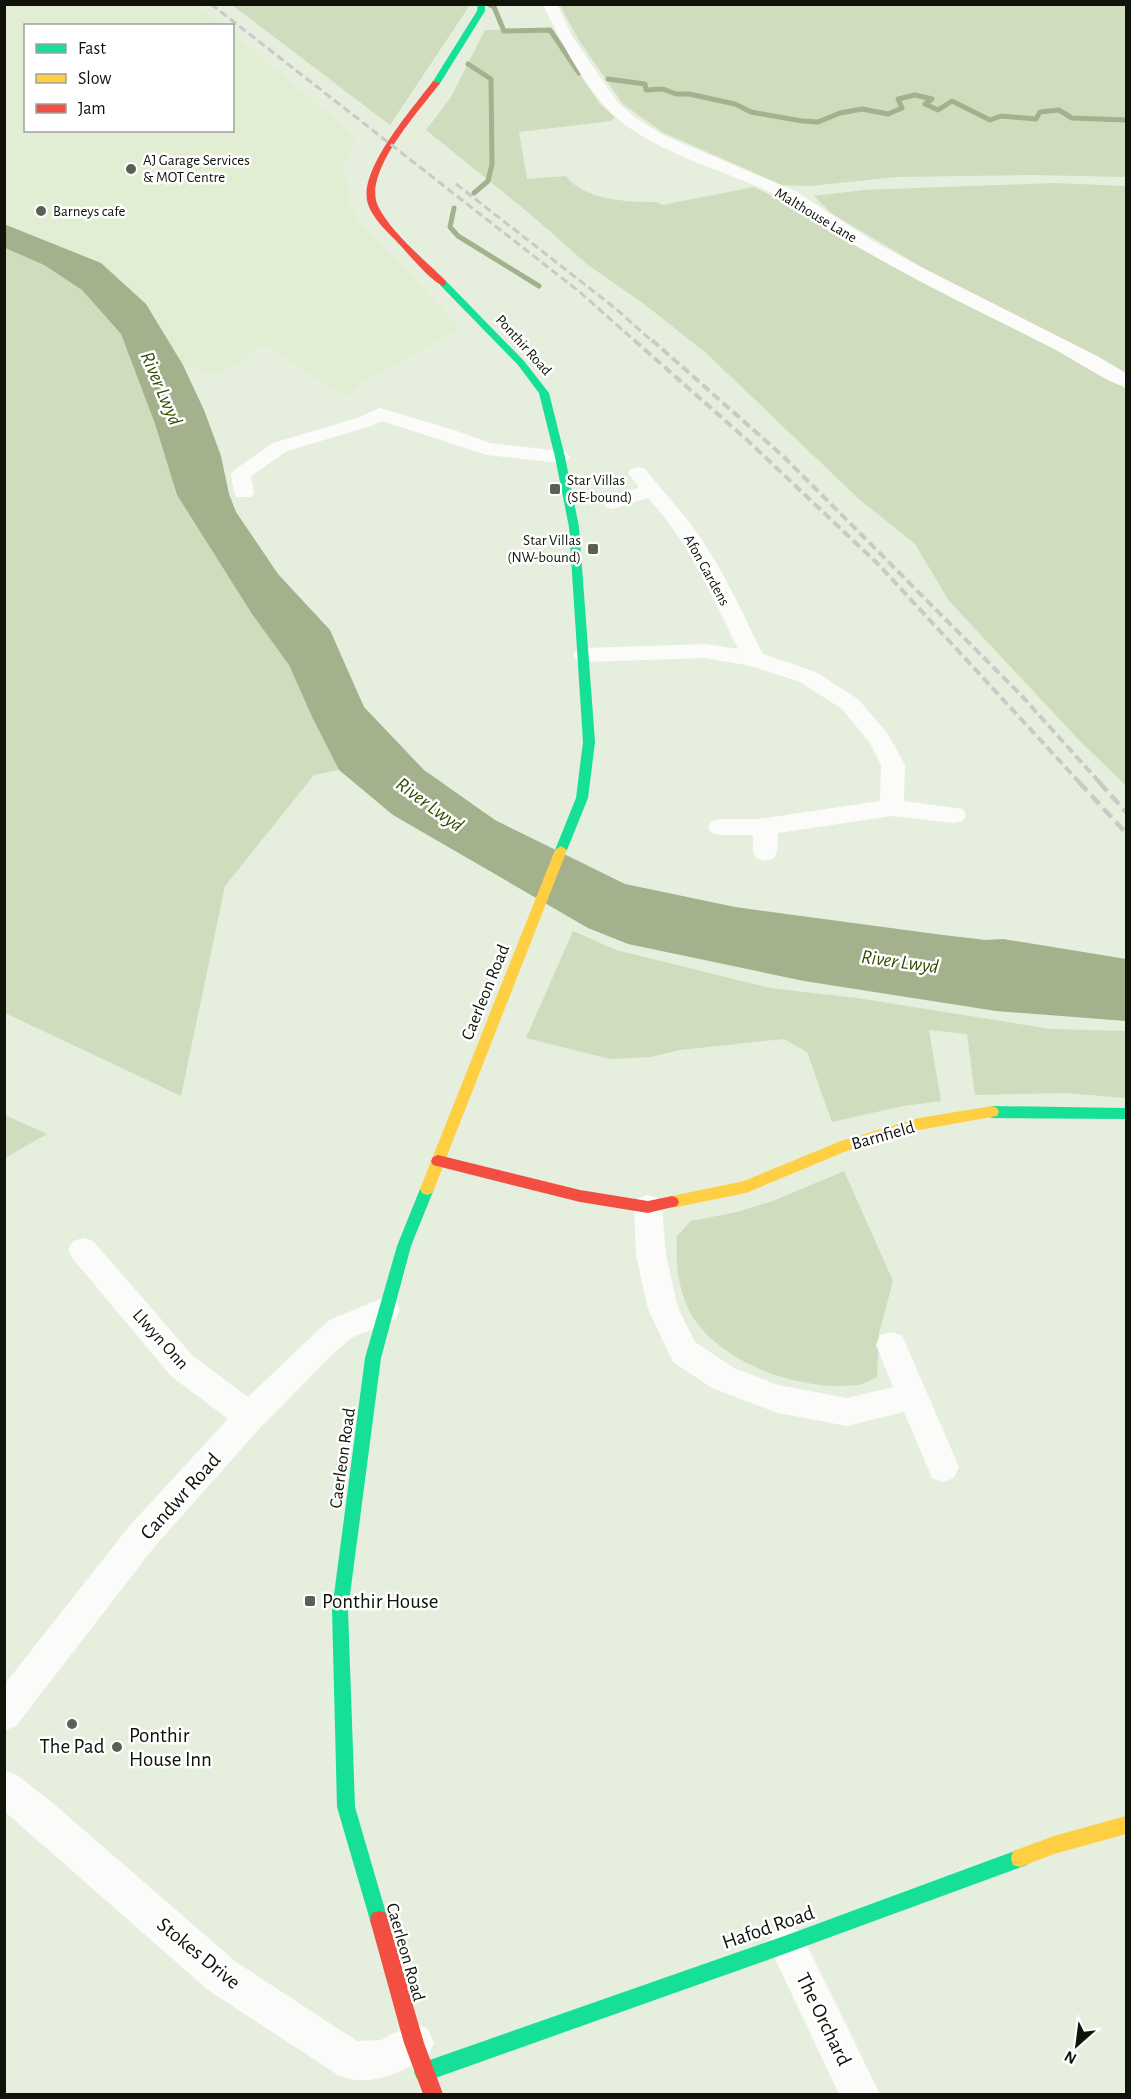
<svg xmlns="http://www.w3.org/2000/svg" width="1131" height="2099" font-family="'Alegreya Sans',sans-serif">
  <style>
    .built { fill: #e2eed3 }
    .green { fill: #cfddbe }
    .water { fill: #a3b28d }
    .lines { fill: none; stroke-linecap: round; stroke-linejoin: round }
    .stream { stroke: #a3b28d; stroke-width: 5 }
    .street { fill: #fbfcfa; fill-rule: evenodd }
    .fast { fill: #16e098; fill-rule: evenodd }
    .slow { fill: #ffcf43; fill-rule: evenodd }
    .jam { fill: #f24e42; fill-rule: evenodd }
    .rail-far2 { stroke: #c9cbc6; stroke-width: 3; stroke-dasharray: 8 4; stroke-linecap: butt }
    .rail-far1 { stroke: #c9cbc6; stroke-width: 4; stroke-dasharray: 9 4.5; stroke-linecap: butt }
    .rail { stroke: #c9cbc6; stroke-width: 4.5; stroke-dasharray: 12 6; stroke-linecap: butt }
    .poi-dot { fill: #5a6053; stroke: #fff; stroke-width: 2 }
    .labels { text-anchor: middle; stroke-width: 5; stroke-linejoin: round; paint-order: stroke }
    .far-poi-label { font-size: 15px; fill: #0f1309; stroke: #fff; text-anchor: start }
    .far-street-label { font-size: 15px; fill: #0f1309; stroke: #fff }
    .street-label { font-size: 18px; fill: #0f1309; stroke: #fff }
    .water-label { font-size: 20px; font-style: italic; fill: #344b00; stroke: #fff }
    .near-street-label { font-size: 21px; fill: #0f1309; stroke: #fff }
    .near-poi-label { font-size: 21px; fill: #0f1309; stroke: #fff; text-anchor: start }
  </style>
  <rect width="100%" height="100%" fill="#e6eedd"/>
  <polygon class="built" points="5,5 197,5 222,25 26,26 26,130 232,130 233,34 356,137 343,166 350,204 361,225 461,328 360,383 345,397 265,344 252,350 246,360 215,375 183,365 165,335 101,263 5,224"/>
  <g class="green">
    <polygon points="232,5 470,5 390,125"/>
    <polygon points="560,5 1126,5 1126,177 1032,175 897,177 810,186 782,185 662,132 623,104 578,39"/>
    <path d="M 485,30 L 550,30 L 600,104 L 615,117 L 611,121 L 519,132 L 527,179 L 566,176 C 585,201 628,202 657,202 L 662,205 L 754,187 L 795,207 L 848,242 L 1106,376 L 1126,389 L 1126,786 L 1079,740 L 949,601 L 915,544 L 859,499 L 706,353 L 644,304 L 588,265 L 530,214 L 426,130 L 451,97 Z"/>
    <polygon points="1054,183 1126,186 1126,375 947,282 831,213 814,196 864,190"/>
    <polygon points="5,248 44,265 82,290 121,334 155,424 177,495 252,614 289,665 312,717 339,770 314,775 225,886 181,1096 5,1013"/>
    <polygon points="573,931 616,950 770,988 857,998 1051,1029 1126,1031 1126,1098 1065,1093 975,1095 967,1034 929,1030 941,1101 903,1106 832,1122 807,1052 784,1039 680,1050 651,1057 610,1059 526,1038"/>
    <polygon points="5,1115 47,1134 5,1158"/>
    <path d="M 844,1171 L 893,1281 L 879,1333 L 877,1377 C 871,1380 863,1385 856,1385 C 804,1391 735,1368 701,1328 C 679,1303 675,1267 677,1236 L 691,1221 L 737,1212 L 773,1201 Z"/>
  </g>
  <polygon class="water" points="4,224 101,263 146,304 183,365 204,410 221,456 229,494 236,512 278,574 330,630 364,707 424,770 495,820 625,884 735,907 943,935 986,940 1003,939 1126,959 1126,1021 996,1011 804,981 628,944 588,928 393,815 339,770 312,717 289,665 252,614 177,495 155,424 121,334 82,290 44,265 5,248"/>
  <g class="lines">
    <g class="stream">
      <polyline points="490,5 494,7 504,31 550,30 579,73"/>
      <polyline points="468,64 491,79 492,164 488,181 474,193"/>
      <polyline points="608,79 645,84 646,90 663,89 676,94 689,94 735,104 751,112 802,121 818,122 840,113 862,109 888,114 902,108 898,99 915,95 932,99 925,104 938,110 952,101 990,120 1001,116 1036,119 1040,112 1059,110 1072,118 1126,120"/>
      <polyline points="454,208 450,227 458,236 539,286"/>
    </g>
    <g class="street">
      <path d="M 543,4 L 557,4 L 572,36 L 618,103 L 636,118 L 663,135 L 797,192 L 871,240 L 911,262 L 1097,356 L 1126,373 L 1126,387 C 1108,383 1073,359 1054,349 C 990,316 923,285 860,248 C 834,233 811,213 784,199 C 732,172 671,159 624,124 C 591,100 560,41 543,4 Z"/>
      <polygon points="380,408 457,431 490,443 560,451 567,453 570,457 567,461 560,463 487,455 382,421 371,426 287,451 251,476 254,493 251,497 237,497 234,493 231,474 234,470 273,443 357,418"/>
      <path d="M 638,467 L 645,469 C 663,492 683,512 700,537 C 725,573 743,615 763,654 L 816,672 L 858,699 L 888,734 L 905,765 L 904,801 L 963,809 L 966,815 L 963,821 L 954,823 L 892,816 L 778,833 L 777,852 L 774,858 L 765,861 L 756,858 L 753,852 L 753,835 L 720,835 L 711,833 L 708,827 L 711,821 L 720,819 L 758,819 L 880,801 L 881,765 L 870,743 L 842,709 L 800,682 L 751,666 L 706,658 L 584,662 L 576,660 L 573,655 L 576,650 L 584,648 L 706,644 L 738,649 C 712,596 689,542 648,498 L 613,509 L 606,507 L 603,503 L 606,499 L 639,487 L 628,473 L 631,469 Z"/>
      <polygon points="648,1195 658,1198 662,1207 666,1255 678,1308 695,1342 734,1368 778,1385 847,1398 893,1387 876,1345 880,1335 891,1332 902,1335 959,1467 954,1478 943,1482 932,1478 904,1412 847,1426 778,1413 712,1388 673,1362 648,1309 636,1255 634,1207 638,1198"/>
      <polygon points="83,1238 93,1241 193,1356 248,1397 329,1320 385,1297 396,1301 400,1310 396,1319 351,1338 333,1354 261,1427 155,1546 16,1726 4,1731 4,1685 131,1524 228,1419 171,1376 73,1259 68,1250 73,1241"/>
      <path d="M 4,1770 L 17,1775 L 54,1804 L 236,1962 L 357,2041 L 381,2040 L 414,2023 L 428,2029 L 434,2043 L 428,2057 C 399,2072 371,2089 338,2075 L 208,1990 L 4,1811 Z"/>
      <polygon points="787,1925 800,1931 880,2094 839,2094 768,1944 774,1931"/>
    </g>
    <g class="fast">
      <polygon points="478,4 485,4 485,11 439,85 433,85 432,83 477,11"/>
      <polygon points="440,281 446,281 524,361 549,393 565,457 579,527 595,742 588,798 567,850 561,854 555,850 576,798 583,742 569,527 555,457 539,393 518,365 440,285"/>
      <polygon points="992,1106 1126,1108 1126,1119 992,1118 987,1116 985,1112 987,1108"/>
      <polygon points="427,1183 432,1185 434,1189 411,1246 381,1358 348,1610 355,1807 388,1920 386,1927 379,1929 372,1927 370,1920 337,1807 332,1610 365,1358 397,1246 420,1189 422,1185"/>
      <polygon points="1020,1849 1027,1851 1029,1858 1027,1865 787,1953 424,2082 417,2079 414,2072 417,2065 424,2062 787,1935"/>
    </g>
    <g class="slow">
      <polygon points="561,846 567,850 434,1189 432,1193 427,1195 422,1193 420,1189 555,850"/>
      <polygon points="992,1106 997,1108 999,1112 997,1116 919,1130 849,1150 746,1193 672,1208 667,1206 665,1202 667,1198 672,1196 744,1181 841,1141 919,1118"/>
      <polygon points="1126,1816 1126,1834 1054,1854 1020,1867 1013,1865 1011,1858 1013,1851 1054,1836"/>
    </g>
    <g class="jam">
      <path d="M 433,81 L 440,83 C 421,109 362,172 378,206 C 391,233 425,260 446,281 L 446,285 L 443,286 C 430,280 410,256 400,245 C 389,233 370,217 367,200 C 361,166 414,107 433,81 Z"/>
      <polygon points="438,1155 580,1190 648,1201 672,1196 677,1198 679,1202 677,1206 648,1213 580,1202 433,1165 431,1161 433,1157"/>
      <polygon points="379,1911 386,1913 388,1920 424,2043 443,2094 423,2094 404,2043 370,1920 372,1913"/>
    </g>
    <g class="rail-far2">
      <polyline points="211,4 581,293 636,342"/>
      <polyline points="456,184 615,308 653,342"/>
    </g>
    <g class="rail-far1">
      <polyline points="634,340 747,440 879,565 1081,784"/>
      <polyline points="652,340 784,457 1020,694 1101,784"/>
    </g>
    <g class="rail">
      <polyline points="1079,782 1126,833"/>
      <polyline points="1099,782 1126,812"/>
    </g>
  </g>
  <g class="poi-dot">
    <circle cx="131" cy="169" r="6"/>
    <circle cx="41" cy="211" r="6"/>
    <rect x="549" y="483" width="12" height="12" rx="3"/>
    <rect x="587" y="543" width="12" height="12" rx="3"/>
    <rect x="304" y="1595" width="12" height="12" rx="3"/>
    <circle cx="72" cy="1724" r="6"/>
    <circle cx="117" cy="1747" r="6"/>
  </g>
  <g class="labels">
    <g class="far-poi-label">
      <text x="143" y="165">AJ Garage Services<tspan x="143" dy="17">&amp; MOT Centre</tspan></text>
      <text x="53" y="216">Barneys cafe</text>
      <text x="567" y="485">Star Villas<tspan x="567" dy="17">(SE-bound)</tspan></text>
      <text x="581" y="545" text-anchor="end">Star Villas<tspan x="581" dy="17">(NW-bound)</tspan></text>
    </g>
    <g class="far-street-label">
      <text transform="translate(816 215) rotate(31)" y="5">Malthouse Lane</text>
      <text transform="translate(524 345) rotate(48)" y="5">Ponthir Road</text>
      <text transform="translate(707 570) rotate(61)" y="5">Afon Gardens</text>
    </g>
    <g class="street-label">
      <text transform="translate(485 992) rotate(-68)" y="6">Caerleon Road</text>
      <text transform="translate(883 1135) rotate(-16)" y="6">Barnfield</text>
      <text transform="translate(161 1339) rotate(48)" y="6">Llwyn Onn</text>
      <text transform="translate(342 1458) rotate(-82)" y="6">Caerleon Road</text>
      <text transform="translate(406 1952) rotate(74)" y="6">Caerleon Road</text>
    </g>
    <g class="water-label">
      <text transform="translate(162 388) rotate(67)" y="7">River Lwyd</text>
      <text transform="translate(430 804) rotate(36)" y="7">River Lwyd</text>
      <text transform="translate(900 961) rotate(8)" y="7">River Lwyd</text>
    </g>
    <g class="near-street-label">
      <text transform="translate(180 1496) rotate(-48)" y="7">Candwr Road</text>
      <text transform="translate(768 1927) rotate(-19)" y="7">Hafod Road</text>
      <text transform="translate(199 1953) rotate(39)" y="7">Stokes Drive</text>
      <text transform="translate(824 2019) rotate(64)" y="7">The Orchard</text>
    </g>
    <g class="near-poi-label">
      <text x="322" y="1608">Ponthir House</text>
      <text x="129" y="1742">Ponthir<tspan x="129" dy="24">House Inn</tspan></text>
      <text x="72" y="1753" text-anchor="middle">The Pad</text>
    </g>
  </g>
  <rect width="1131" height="2099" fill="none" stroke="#0f1309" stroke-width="12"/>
  <rect x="24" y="24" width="210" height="108" fill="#ffffff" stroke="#9fa19d" stroke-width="1.5"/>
  <rect x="36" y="44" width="30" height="9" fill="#16e098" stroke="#9fa19d" stroke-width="1.5"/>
  <text x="78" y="54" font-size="18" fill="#0f1309">Fast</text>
  <rect x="36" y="74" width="30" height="9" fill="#ffcf43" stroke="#9fa19d" stroke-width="1.5"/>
  <text x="78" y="84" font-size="18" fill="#0f1309">Slow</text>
  <rect x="36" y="104" width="30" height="9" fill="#f24e42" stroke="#9fa19d" stroke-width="1.5"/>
  <text x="78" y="114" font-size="18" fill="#0f1309">Jam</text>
  <g transform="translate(1077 2045) rotate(208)" stroke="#ffffff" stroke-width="4.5" paint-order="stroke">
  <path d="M0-4.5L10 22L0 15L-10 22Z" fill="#0f1309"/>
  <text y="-9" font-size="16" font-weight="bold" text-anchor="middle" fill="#0f1309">N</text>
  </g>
</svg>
